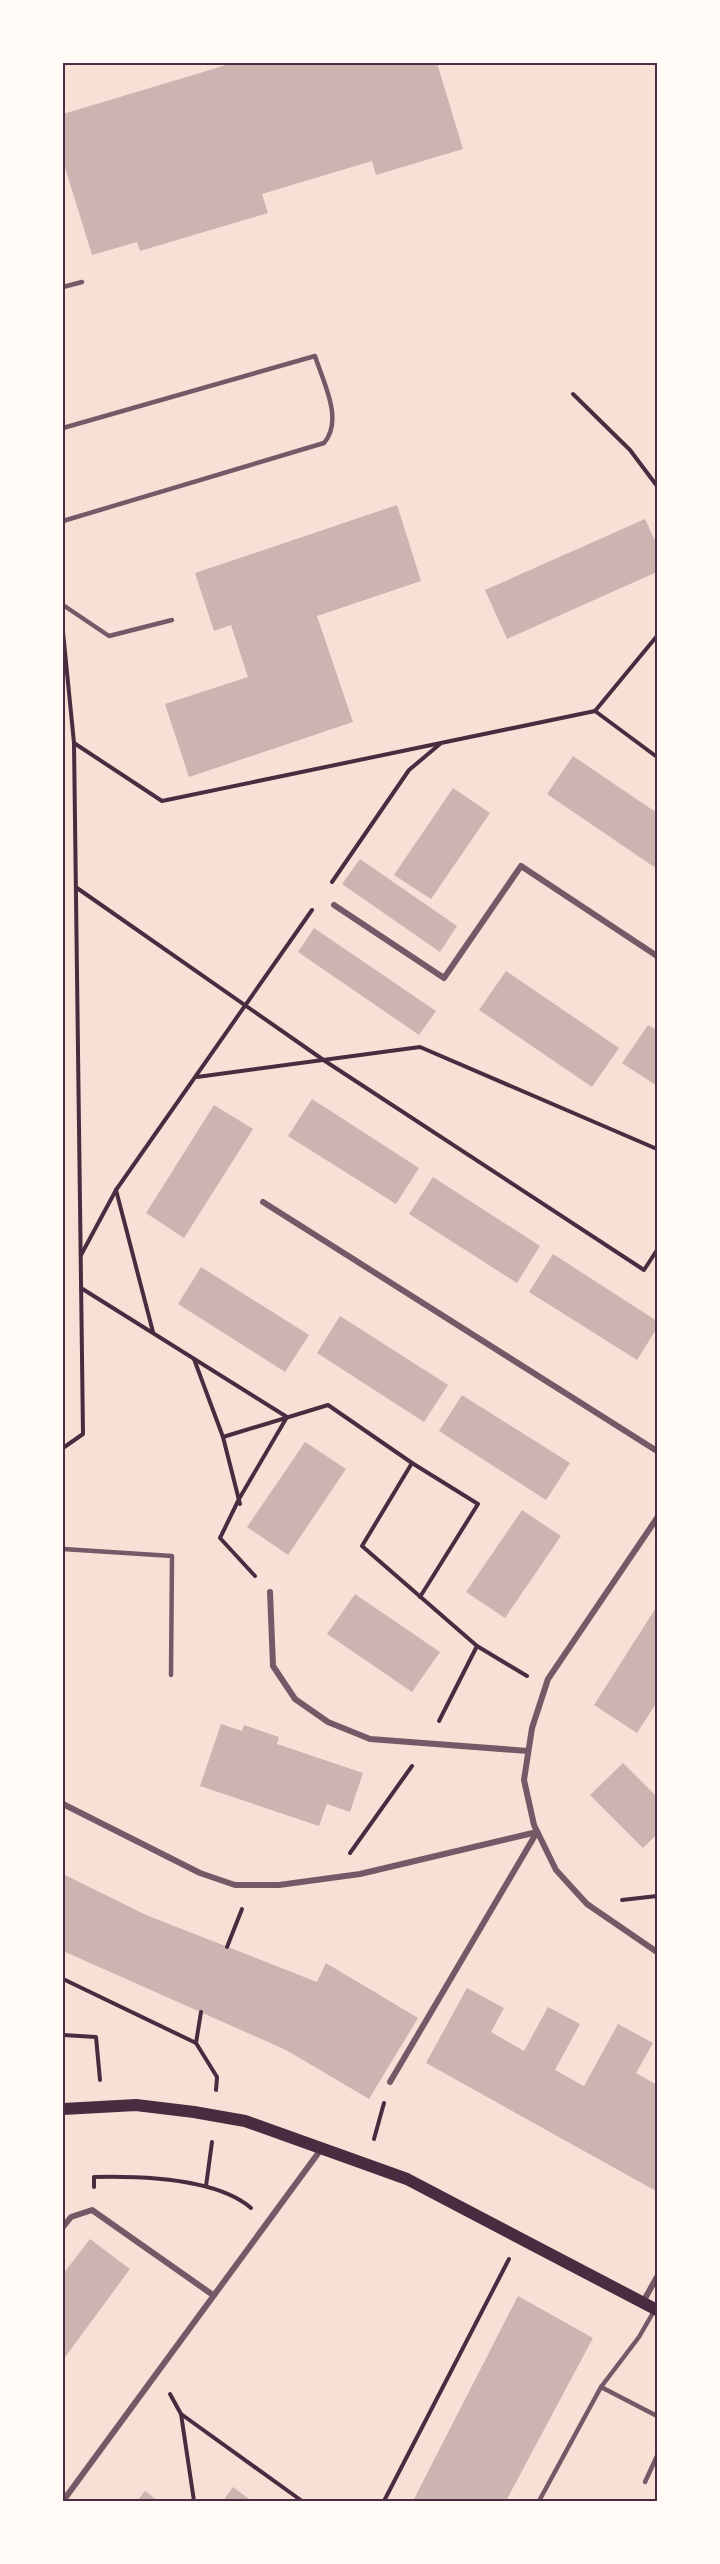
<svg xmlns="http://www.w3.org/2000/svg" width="720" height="2564" font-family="'Space Grotesk',sans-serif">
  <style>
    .building { fill: #ccb4b1 }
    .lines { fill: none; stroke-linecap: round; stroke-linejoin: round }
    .path { stroke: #4a2c40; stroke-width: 4 }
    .service { stroke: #755966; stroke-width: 4.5 }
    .minor { stroke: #755966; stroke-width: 6 }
    .secondary { stroke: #4a2c40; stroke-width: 12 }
    .neatline { fill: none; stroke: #4a2c40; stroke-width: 2 }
  </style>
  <rect width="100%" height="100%" fill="#f7e1d7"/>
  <g class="building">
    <polygon points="233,63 437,63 463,149 376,175 372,161 262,194 268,213 140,251 137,242 92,255 63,161 63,114"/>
    <polygon points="397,505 421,581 317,616 353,722 189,777 165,704 248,677 231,625 214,631 195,573"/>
    <polygon points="645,519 657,545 657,572 507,639 485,590"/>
    <polygon points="573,756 657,813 657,869 547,794"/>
    <polygon points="453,788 490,813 431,899 394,875"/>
    <polygon points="360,859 457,926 440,952 342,884"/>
    <polygon points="314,928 436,1011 419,1035 298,952"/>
    <polygon points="506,971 619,1048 592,1087 479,1010"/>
    <polygon points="648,1025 657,1030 657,1086 622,1063"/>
    <polygon points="312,1099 419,1168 396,1204 288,1136"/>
    <polygon points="214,1105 253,1129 184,1238 146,1213"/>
    <polygon points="433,1177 540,1246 517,1283 409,1214"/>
    <polygon points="553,1254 657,1321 657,1328 637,1360 529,1292"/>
    <polygon points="201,1267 309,1335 285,1372 178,1304"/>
    <polygon points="340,1316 448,1385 424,1422 317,1353"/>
    <polygon points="462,1395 570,1463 546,1500 439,1431"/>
    <polygon points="305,1442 346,1469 288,1555 247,1527"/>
    <polygon points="522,1510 561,1536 505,1618 466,1592"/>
    <polygon points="355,1594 440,1652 412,1692 327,1634"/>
    <polygon points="657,1606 657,1702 637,1733 594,1705"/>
    <polygon points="221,1724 242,1731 244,1725 279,1737 277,1744 363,1773 350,1812 327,1804 319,1826 200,1786"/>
    <polygon points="623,1763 657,1797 657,1834 643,1848 590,1795"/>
    <polygon points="63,1874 146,1915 317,1982 326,1963 418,2018 369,2099 286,2050 63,1951"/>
    <polygon points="467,1988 504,2008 491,2032 524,2051 548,2007 580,2024 555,2070 584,2086 618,2024 653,2043 636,2073 657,2085 656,2191 426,2063"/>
    <polygon points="90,2239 130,2269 63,2360 63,2274"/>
    <polygon points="518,2296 593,2338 506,2501 413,2501"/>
    <polygon points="233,2487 252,2501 223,2501"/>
    <polygon points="145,2491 158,2501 137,2501"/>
  </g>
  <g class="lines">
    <g class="path">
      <polyline points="573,394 630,450 657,486"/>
      <polyline points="63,632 74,743 83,1434 63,1448"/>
      <polyline points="595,711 657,636"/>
      <polyline points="74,743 162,801 595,711 657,757"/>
      <polyline points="332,882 409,770 440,744"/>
      <polyline points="77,888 325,1061 644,1270 657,1250"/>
      <polyline points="197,1077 420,1047 657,1149"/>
      <polyline points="116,1190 153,1332"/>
      <polyline points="81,1255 116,1190 312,910"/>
      <polyline points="81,1288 287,1417 239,1499 220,1538 255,1576"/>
      <polyline points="194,1359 223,1437 240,1504"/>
      <polyline points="223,1437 328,1405 412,1463 478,1504 420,1597"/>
      <polyline points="412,1463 362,1546 477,1646 527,1676"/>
      <polyline points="439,1721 477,1646"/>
      <polyline points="350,1853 412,1766"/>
      <polyline points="622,1900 657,1896"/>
      <polyline points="227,1947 242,1909"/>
      <polyline points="63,1979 196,2043"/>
      <polyline points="201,2012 196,2043 217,2077 216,2090"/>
      <polyline points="63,2035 96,2037 100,2080"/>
      <polyline points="374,2139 384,2103"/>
      <polyline points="206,2186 212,2142"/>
      <path d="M 94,2187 L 94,2177 C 139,2176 216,2178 251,2208"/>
      <polyline points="170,2394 181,2414 194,2501"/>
      <polyline points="181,2414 302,2501"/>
      <polyline points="384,2501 509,2259"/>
    </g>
    <g class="service">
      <polyline points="63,287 82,282"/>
      <path d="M 63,428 L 315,356 C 323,382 344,420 324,443 L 63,521"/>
      <polyline points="63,605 109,636 172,620"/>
      <polyline points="63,1549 172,1556 171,1675"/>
      <polyline points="601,2387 657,2416"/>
      <polyline points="645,2482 657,2456"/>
      <polyline points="539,2501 601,2387 639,2337 654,2311"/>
    </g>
    <g class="minor">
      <polyline points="334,905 444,978 521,866 657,956"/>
      <polyline points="263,1202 657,1451"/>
      <polyline points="657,1518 548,1679 532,1728 524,1780 534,1825 556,1870 587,1904 657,1952"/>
      <polyline points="270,1592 273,1666 295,1699 328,1722 370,1739 528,1751"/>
      <polyline points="63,1804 200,1873 235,1885 279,1885 360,1874 537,1832"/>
      <polyline points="390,2082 537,1832"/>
      <polyline points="63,2227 71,2217 92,2210 213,2295"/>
      <polyline points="643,2302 657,2277"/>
      <polyline points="63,2501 322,2148"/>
    </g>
    <polyline class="secondary" points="63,2109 136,2105 194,2112 245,2121 407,2179 657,2310"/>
  </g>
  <rect width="720" height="2564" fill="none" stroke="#fffaf5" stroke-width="129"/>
  <rect x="64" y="64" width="592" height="2436" class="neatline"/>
</svg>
